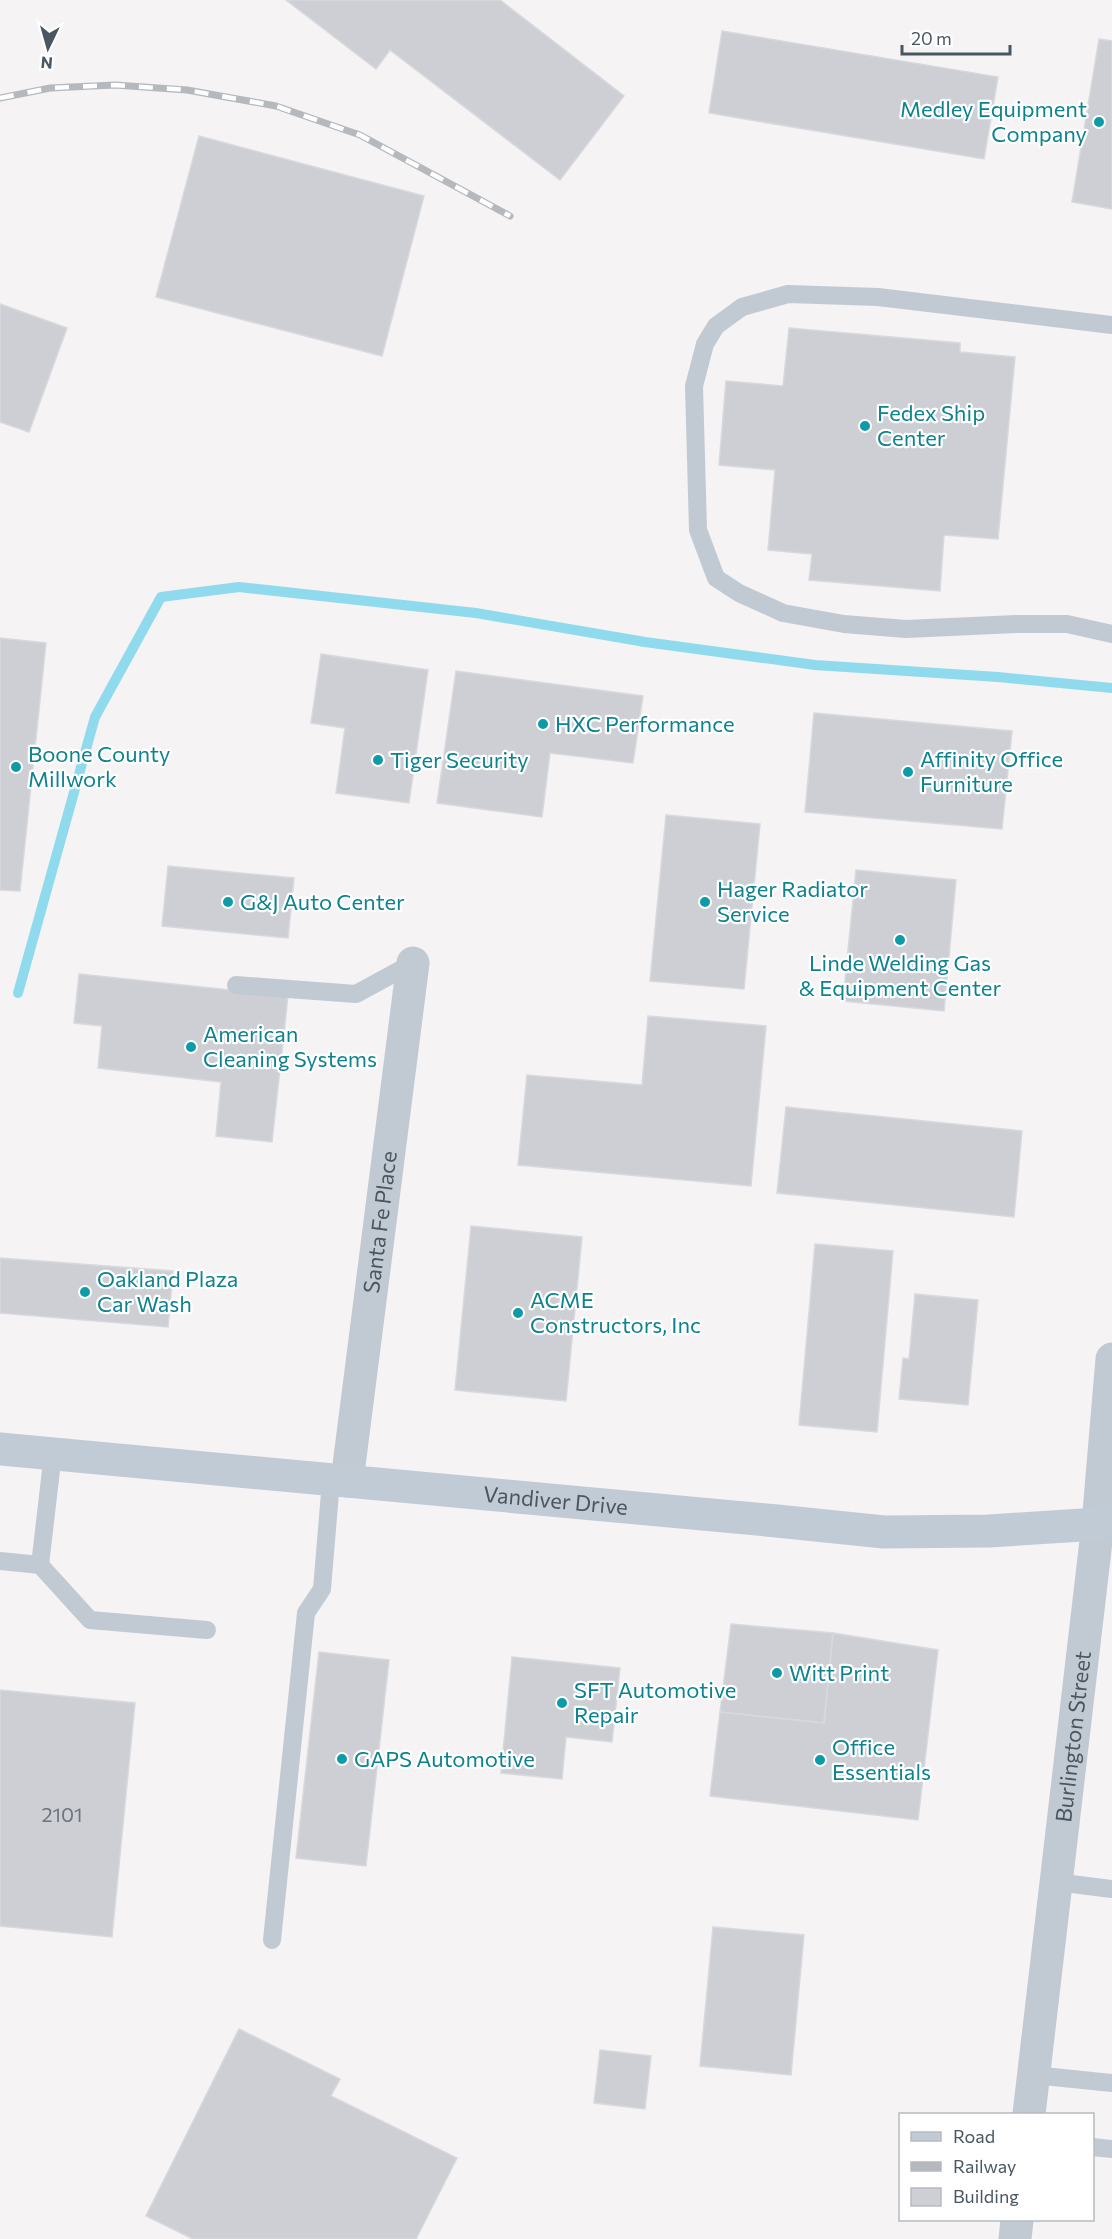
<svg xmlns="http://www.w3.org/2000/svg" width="1112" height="2239" font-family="Commissioner,sans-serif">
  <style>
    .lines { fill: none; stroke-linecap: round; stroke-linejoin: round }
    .stream { stroke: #90daee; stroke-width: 10 }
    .building { fill: #cdcfd5; stroke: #d7d9de; stroke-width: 1.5 }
    .lane { stroke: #c1cad2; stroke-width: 18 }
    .street { stroke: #c1cad2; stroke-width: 33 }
    .secondary { stroke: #c1cbd6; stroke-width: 33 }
    .rail-casing { stroke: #b5b8bd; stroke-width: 7 }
    .rail { stroke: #fff; stroke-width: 4.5; stroke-dasharray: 14; stroke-linecap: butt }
    .culture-dot { fill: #0f9aa8; stroke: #fff; stroke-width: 2 }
    .labels { text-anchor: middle; stroke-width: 4.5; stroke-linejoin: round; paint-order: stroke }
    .number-label { font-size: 20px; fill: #6b747e }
    .culture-label { font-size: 22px; fill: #0d838f; stroke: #fff; text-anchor: start }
    .street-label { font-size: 22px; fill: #4a5661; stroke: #fff }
  </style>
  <rect width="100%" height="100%" fill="#f5f3f3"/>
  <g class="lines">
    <polyline class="stream" points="18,993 95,717 161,597 239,587 476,613 645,642 815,665 998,677 1112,688"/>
  </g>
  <g class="building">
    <polygon points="286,0 500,0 624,96 560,180 390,50 376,69"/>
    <polygon points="722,31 998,77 984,159 709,113"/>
    <polygon points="1099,39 1112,41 1112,209 1072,202"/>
    <polygon points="199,136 424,196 382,356 156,297"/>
    <polygon points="0,304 67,328 29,432 0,422"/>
    <polygon points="789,328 960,343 960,352 1015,357 998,539 944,535 940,591 809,580 812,554 768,550 775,470 719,465 726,381 783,386"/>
    <polygon points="0,638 46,643 20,891 0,890"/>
    <polygon points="321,654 428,670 409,803 336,793 345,728 311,723"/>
    <polygon points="456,671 643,696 633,763 550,753 542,817 437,803"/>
    <polygon points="814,713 1012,731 1002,829 805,812"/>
    <polygon points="666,815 760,824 744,989 650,981"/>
    <polygon points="168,866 294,878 288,938 162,926"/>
    <polygon points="856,870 956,880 944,1011 843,1001"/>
    <polygon points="79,974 288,996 272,1142 216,1136 221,1082 98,1068 102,1026 74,1023"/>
    <polygon points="648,1016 766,1026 751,1186 518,1165 527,1075 642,1085"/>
    <polygon points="786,1107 1022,1131 1014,1217 777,1193"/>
    <polygon points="471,1226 582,1237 566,1401 455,1390"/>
    <polygon points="815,1244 893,1251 877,1432 799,1425"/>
    <polygon points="0,1258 173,1271 168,1327 0,1313"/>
    <polygon points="915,1294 978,1300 968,1405 899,1399 903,1358 909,1359"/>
    <polygon points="731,1624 833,1633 824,1723 720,1712"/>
    <polygon points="833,1633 938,1650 918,1820 710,1796 720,1712 824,1723"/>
    <polygon points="319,1652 389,1660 366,1866 296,1858"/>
    <polygon points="512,1657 620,1668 612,1742 566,1737 562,1779 501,1773"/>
    <polygon points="0,1690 135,1703 112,1937 0,1926"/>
    <polygon points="713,1927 804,1935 791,2075 700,2066"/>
    <polygon points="239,2029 340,2079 331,2096 457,2158 416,2239 193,2239 146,2216"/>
    <polygon points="600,2050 651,2056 645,2109 594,2103"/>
  </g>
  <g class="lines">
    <g class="lane">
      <polyline points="1112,325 878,297 788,294 742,307 716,326 705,344 694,386 698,530 716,578 739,593 783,613 844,624 906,629 1016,624 1067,624 1112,634"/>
      <polyline points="236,985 356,994 413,963"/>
      <polyline points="0,1561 40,1565 53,1453"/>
      <polyline points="40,1565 90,1620 207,1630"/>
      <polyline points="1056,1882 1112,1889"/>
      <polyline points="272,1940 306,1613 322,1589 331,1481"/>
      <polyline points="1034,2075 1112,2083"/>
      <polyline points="1092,2147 1112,2149"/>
    </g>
    <g class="street">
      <path id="s1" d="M 347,1481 L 413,963"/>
      <path id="s2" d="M 1029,2114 L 1098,1524 L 1112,1359"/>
      <polyline points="1015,2239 1017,2220"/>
    </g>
    <path class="secondary" id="s3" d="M 0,1449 L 777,1521 L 884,1532 L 989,1531 L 1098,1524 L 1112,1520"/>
    <g class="rail-casing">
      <polyline id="rail" points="0,98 50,88 115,85 187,90 276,106 360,135 510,216"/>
    </g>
    <use href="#rail" class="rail"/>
  </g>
  <g class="culture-dot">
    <circle cx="1099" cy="122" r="6"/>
    <circle cx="865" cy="426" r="6"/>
    <circle cx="543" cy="724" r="6"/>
    <circle cx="378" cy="760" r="6"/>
    <circle cx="16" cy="767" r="6"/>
    <circle cx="908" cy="772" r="6"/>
    <circle cx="228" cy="902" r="6"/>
    <circle cx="705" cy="902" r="6"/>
    <circle cx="900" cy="940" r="6"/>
    <circle cx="191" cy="1047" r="6"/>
    <circle cx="85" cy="1292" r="6"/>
    <circle cx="518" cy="1313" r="6"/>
    <circle cx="777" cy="1673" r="6"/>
    <circle cx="562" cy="1703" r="6"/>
    <circle cx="342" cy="1759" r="6"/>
    <circle cx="820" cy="1760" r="6"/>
  </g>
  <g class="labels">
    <g class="number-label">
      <text x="62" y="1822">2101</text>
    </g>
    <g class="culture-label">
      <text x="1087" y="117" text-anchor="end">Medley Equipment<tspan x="1087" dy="25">Company</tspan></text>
      <text x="877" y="421">Fedex Ship<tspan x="877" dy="25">Center</tspan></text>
      <text x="555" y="732">HXC Performance</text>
      <text x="28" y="762">Boone County<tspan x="28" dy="25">Millwork</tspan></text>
      <text x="920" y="767">Affinity Office<tspan x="920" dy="25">Furniture</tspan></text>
      <text x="390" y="768">Tiger Security</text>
      <text x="717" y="897">Hager Radiator<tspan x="717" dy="25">Service</tspan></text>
      <text x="240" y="910">G&amp;J Auto Center</text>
      <text x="900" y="971" text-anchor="middle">Linde Welding Gas<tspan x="900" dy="25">&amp; Equipment Center</tspan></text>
      <text x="203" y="1042">American<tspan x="203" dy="25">Cleaning Systems</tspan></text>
      <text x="97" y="1287">Oakland Plaza<tspan x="97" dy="25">Car Wash</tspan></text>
      <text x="530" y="1308">ACME<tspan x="530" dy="25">Constructors, Inc</tspan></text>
      <text x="789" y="1681">Witt Print</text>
      <text x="574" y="1698">SFT Automotive<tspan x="574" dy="25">Repair</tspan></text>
      <text x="832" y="1755">Office<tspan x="832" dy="25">Essentials</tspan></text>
      <text x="354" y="1767">GAPS Automotive</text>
    </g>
    <g class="street-label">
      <text dy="8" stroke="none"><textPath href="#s1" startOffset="261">Santa Fe Place</textPath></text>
      <text dy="8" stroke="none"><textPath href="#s3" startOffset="558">Vandiver Drive</textPath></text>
      <text dy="8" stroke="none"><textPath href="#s2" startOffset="380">Burlington Street</textPath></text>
    </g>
  </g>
  <rect x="899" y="2113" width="195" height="108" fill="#ffffff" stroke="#b7bbc0" stroke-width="1.5"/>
  <rect x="911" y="2132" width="30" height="9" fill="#c1cbd6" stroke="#b7bbc0" stroke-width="1.5"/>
  <text x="953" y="2143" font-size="18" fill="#4a5661">Road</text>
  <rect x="911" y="2162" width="30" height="9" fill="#b5b8bd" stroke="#b7bbc0" stroke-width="1.5"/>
  <text x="953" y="2173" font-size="18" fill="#4a5661">Railway</text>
  <rect x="911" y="2188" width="30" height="18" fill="#cdcfd5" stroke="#b7bbc0" stroke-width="1.5"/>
  <text x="953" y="2203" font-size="18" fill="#4a5661">Building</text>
  <g transform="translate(48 48) rotate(185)" stroke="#ffffff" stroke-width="4.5" paint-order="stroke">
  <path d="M0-4.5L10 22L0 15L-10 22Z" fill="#4a5661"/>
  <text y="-9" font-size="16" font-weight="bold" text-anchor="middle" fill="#4a5661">N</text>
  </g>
  <path d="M902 45v9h108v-9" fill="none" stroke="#4a5661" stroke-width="3"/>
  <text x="911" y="45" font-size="18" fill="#4a5661" stroke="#ffffff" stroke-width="4.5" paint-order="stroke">20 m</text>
</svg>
